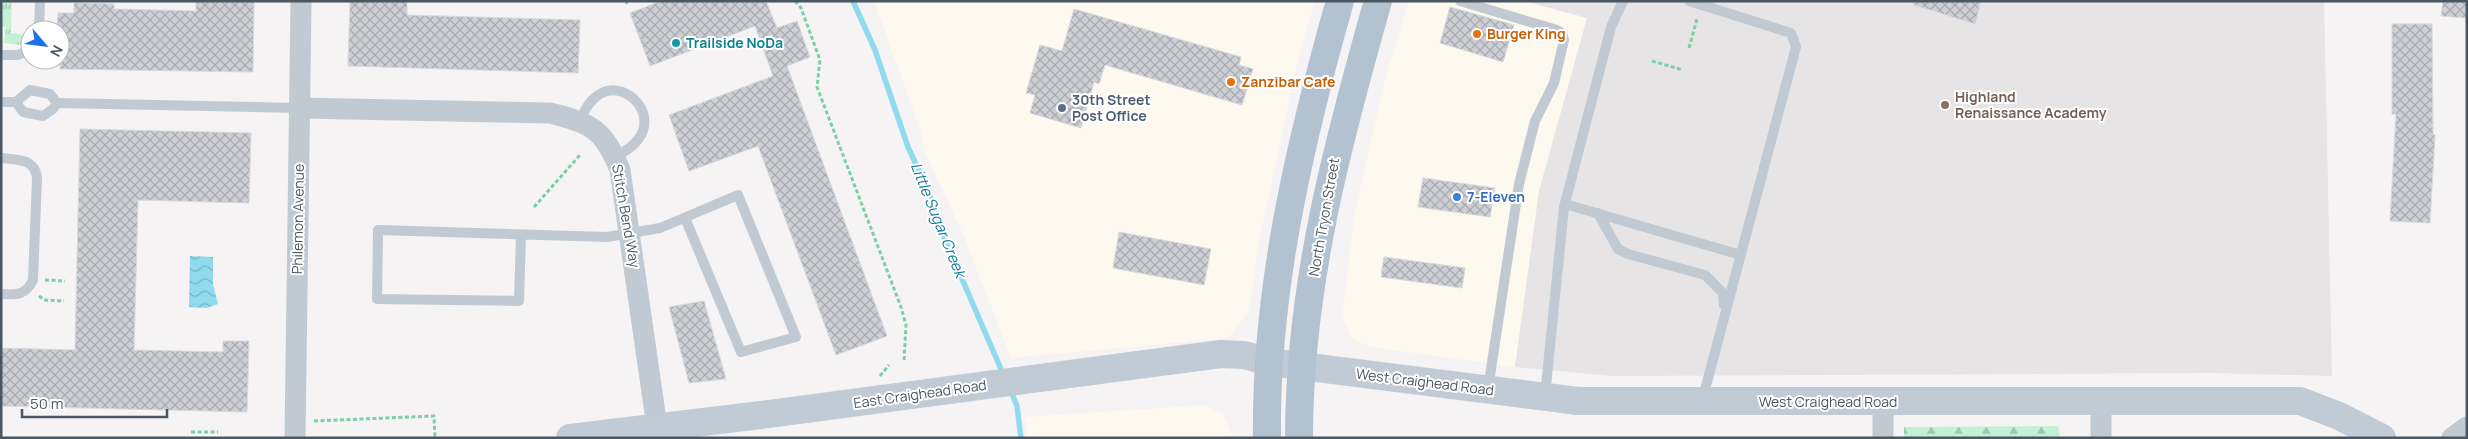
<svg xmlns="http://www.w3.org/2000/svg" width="2468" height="439" font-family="Manrope,sans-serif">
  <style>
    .commercial { fill: #fdf9ef }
    .education { fill: #e6e4e5 }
    .grass { fill: url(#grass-tufts) }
    .forest { fill: url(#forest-firs) }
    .water { fill: url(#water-waves) }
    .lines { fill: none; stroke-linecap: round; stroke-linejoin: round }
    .stream { stroke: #90daee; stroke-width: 5.5 }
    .building { fill: url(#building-cross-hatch); stroke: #d7d9de }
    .path { stroke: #7ad0a6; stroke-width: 3; stroke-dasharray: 4 2.5; stroke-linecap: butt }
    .lane { stroke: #c1cad2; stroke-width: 10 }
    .street { stroke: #c1cad2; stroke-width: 21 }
    .secondary { stroke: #c1cbd6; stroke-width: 28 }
    .primary { stroke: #b3c2d1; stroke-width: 28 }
    .food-dot { fill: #e8710a; stroke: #fff; stroke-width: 2 }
    .culture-dot { fill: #0f9aa8; stroke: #fff; stroke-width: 2 }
    .education-dot { fill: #8d6e63; stroke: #fff; stroke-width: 2 }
    .service-dot { fill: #5c6f8a; stroke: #fff; stroke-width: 2 }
    .shop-dot { fill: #3f7fe0; stroke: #fff; stroke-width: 2 }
    .labels { text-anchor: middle; stroke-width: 4; stroke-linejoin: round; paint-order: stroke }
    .food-label { font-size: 14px; font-weight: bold; fill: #c56008; stroke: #fff; text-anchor: start }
    .culture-label { font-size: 14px; font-weight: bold; fill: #0d838f; stroke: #fff; text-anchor: start }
    .education-label { font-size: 14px; font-weight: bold; fill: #785e54; stroke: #fff; text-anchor: start }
    .service-label { font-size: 14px; font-weight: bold; fill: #4e5e75; stroke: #fff; text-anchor: start }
    .shop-label { font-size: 14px; font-weight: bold; fill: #366cbe; stroke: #fff; text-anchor: start }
    .street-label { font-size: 14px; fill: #4a5661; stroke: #fff }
    .water-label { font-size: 15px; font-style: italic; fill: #0c7c9b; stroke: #fff }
  </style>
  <defs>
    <pattern id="grass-tufts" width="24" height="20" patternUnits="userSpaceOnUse" patternTransform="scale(1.25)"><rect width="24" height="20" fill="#c3f1d5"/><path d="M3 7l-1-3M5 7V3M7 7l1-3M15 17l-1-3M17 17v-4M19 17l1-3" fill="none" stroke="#a0c6b0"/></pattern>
    <pattern id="forest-firs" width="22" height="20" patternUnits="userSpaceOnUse" patternTransform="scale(1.25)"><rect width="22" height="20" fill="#c3f1d5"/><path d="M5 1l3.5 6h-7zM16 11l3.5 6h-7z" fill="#a0c6b0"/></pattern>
    <pattern id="water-waves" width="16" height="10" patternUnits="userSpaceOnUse" patternTransform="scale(1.25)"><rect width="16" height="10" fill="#90daee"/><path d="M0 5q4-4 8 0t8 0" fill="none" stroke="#78b4c4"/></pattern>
    <pattern id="building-cross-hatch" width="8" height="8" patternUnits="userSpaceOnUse" patternTransform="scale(1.25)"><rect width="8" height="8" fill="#cdcfd5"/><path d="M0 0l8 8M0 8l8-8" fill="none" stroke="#a8abb0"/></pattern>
  </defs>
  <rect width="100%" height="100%" fill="#f5f3f3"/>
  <g class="commercial">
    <polygon points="874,1 1315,1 1299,56 1260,237 1249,311 1228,338 1011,358 963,234 924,150 921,132"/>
    <polygon points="1409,1 1524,1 1587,18 1539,191 1515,367 1370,347 1352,338 1342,319 1354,216 1385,79"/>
    <polygon points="1205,405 1224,415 1233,438 1027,438 1025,417"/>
  </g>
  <polygon class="education" points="1524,1 2324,1 2332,376 2211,373 1612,376 1515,367 1539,191 1587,18"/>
  <polygon class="grass" points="1,1 12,1 11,33 27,35 26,40 21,45 4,43 6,27 1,27"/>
  <polygon class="forest" points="2058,426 2060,438 1904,438 1904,427"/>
  <polygon class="water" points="190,256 213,257 213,284 218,304 207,308 189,307"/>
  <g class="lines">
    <g class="stream">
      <polyline points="853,1 875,50 908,147 927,188 946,242 1004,376"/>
      <polyline points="1010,389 1017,406 1021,438"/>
    </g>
  </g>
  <g class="building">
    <polygon points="196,1 254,1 253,72 60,69 60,30 57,30 58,13 74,13 74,3 114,4 114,9 196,11"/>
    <polygon points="350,1 407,1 407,15 580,20 578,73 348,66"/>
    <polygon points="661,1 766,1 777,28 797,21 810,57 787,66 887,336 836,355 758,146 689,171 669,115 773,76 755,26 650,66 630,13"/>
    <polygon points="1914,1 1981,1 1975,24 1914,5"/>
    <polygon points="2443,1 2467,1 2467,18 2441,16"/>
    <polygon points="1450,7 1514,25 1503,62 1440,43"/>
    <polygon points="1074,9 1241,57 1239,65 1253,69 1242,105 1105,65 1099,84 1094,82 1081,128 1030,113 1035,95 1026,93 1040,45 1062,51"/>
    <polygon points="2392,24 2432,24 2433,134 2435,135 2430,223 2390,221 2396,114 2392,114"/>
    <polygon points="80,129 251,133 249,203 138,200 134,350 223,352 223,341 249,341 247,412 1,406 1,348 75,350"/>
    <polygon points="1423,178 1495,188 1490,217 1418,207"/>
    <polygon points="1119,232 1211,249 1204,285 1113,268"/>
    <polygon points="1384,257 1465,268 1462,288 1381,277"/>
    <polygon points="704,301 726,379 689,383 669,307"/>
  </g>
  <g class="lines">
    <g class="path">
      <polyline points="626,1 627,4"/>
      <polyline points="795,1 801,8 820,60 817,87 901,307 906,325 904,362"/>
      <polyline points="1689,48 1697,19"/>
      <polyline points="1652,61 1683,70"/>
      <polyline points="534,207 580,155"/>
      <polyline points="45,280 65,281"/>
      <polyline points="39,296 44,300 64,301"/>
      <polyline points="880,376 889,365"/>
      <polyline points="314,421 434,416 435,438"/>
      <polyline points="191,432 218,432"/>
    </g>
    <g class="lane">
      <polyline points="1460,1 1557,30 1562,33 1564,40 1554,83 1535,121 1519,184 1488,389"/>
      <polyline points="1689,1 1791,33 1796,47 1702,401"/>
      <polyline points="39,30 40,1"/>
      <polyline points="1,55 18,55 30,50"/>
      <polyline points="1,102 16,102"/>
      <polyline points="16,102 23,112 43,116 53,109 57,103"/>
      <polyline points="16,102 30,90 50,94 57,103"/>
      <polyline points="57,103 299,108"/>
      <path d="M 579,121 C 585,110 591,97 604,92 C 628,83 654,112 641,135 C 635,146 625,151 615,157"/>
      <path d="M 1,158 C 17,160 35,158 37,178 L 33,280 C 26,295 17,295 1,294"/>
      <polyline points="1565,204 1741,255"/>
      <polyline points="1598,213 1618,249 1628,254 1705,275 1723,293 1724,305"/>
      <polyline points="521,235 519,301 377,299 378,230 607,237 660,228 738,195 796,337 741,352 685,218"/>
      <polyline points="1545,396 1564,207 1611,27 1623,1"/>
    </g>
    <g class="street">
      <path d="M 299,108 L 550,113 C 592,123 604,130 620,170 L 657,427"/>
      <polyline points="2101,401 2101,438"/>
      <polyline points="1883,402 1883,438"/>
      <polyline points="295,438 301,1"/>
      <polyline points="2452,438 2467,427"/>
    </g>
    <polyline class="secondary" points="570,438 753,416 1221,354 1244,355 1269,362 1578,401 2300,401 2339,416 2382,438"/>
    <g class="primary">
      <path d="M 1267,438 C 1265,290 1300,142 1340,1"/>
      <path d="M 1299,438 C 1299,287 1337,145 1378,1"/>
    </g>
  </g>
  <g class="food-dot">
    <circle cx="1477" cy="34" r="5"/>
    <circle cx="1231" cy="82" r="5"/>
  </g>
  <circle class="culture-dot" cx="676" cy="43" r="5"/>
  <circle class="education-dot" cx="1945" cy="105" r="5"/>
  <circle class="service-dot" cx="1062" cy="108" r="5"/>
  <circle class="shop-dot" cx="1457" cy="197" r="5"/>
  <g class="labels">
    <g class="food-label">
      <text x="1487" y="39">Burger King</text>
      <text x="1241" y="87">Zanzibar Cafe</text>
    </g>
    <g class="culture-label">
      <text x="686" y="48">Trailside NoDa</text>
    </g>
    <g class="education-label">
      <text x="1955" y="102">Highland<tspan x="1955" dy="16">Renaissance Academy</tspan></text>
    </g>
    <g class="service-label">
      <text x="1072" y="105">30th Street<tspan x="1072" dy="16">Post Office</tspan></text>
    </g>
    <g class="shop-label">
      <text x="1467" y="202">7-Eleven</text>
    </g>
    <g class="street-label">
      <text transform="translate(626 216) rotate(80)" y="5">Stitch Bend Way</text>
      <text transform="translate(1324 217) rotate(-80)" y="5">North Tryon Street</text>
      <text transform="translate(298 219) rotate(-89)" y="5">Philemon Avenue</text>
      <text transform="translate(1425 382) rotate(7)" y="5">West Craighead Road</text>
      <text transform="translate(920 394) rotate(-8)" y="5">East Craighead Road</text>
      <text x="1828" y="407">West Craighead Road</text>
    </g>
    <g class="water-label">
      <text transform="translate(938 220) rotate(68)" y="5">Little Sugar Creek</text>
    </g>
  </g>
  <rect width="2468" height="439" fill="none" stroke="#4a5661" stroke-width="5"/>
  <g transform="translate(45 45) rotate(118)"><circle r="24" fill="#ffffff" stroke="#b7bbc0"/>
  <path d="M0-4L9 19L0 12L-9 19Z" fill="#1a73e8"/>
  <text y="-8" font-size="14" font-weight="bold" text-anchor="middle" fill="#4a5661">N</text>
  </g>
  <path d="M22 409v8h145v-8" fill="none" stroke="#4a5661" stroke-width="2.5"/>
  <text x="30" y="409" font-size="15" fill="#4a5661" stroke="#ffffff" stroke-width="4" paint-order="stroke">50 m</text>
</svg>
